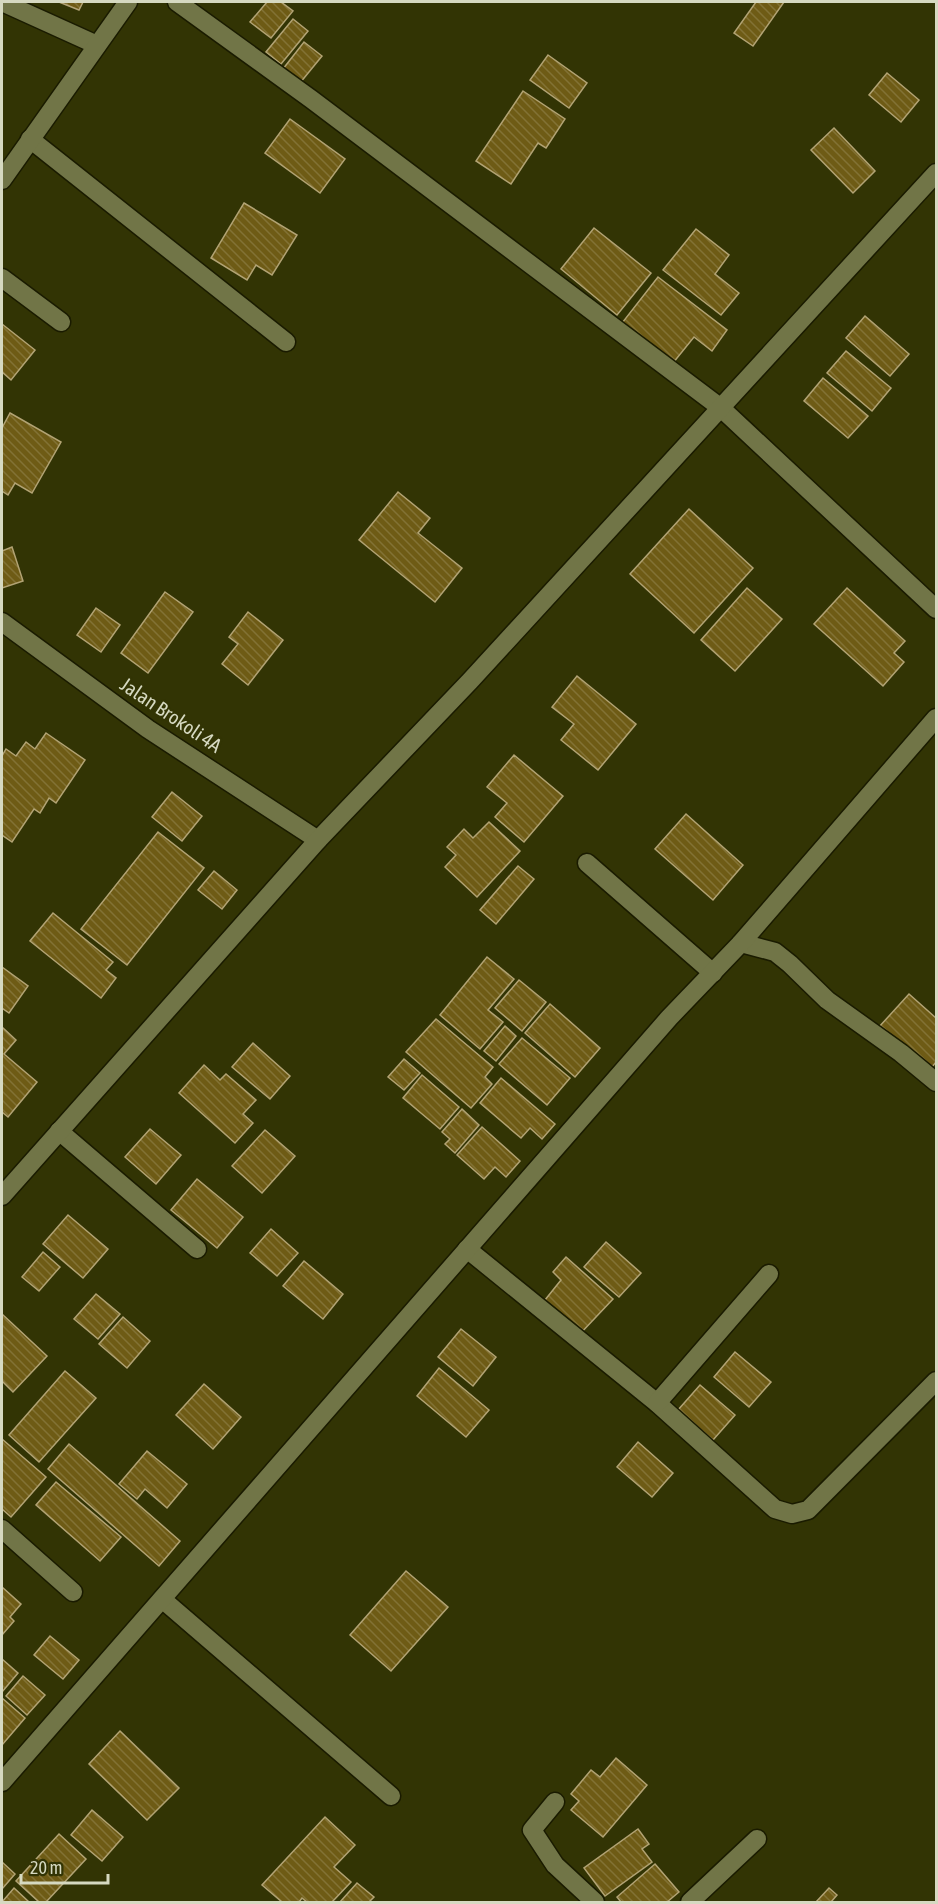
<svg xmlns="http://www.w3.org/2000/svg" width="938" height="1904" font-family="'Asap Condensed',sans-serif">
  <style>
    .building { fill: url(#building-back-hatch); stroke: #b2a374; stroke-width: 1.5 }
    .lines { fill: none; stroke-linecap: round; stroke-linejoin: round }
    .street-casing { stroke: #1a1b00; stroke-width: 21 }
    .street { stroke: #717547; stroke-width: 18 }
    .labels { text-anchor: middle; stroke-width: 4.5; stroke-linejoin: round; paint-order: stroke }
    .street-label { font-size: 20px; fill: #d6d9c1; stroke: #323404 }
  </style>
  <defs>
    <pattern id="building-back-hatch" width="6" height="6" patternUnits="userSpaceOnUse" patternTransform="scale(1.5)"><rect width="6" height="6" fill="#6e5b15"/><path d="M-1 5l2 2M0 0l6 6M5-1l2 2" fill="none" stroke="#827235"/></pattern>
  </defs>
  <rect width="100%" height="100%" fill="#323404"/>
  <g class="building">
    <polygon points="59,2 83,2 79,10"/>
    <polygon points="267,2 281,2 293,11 271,38 250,22"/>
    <polygon points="756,2 784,2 753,46 734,33"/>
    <polygon points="293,19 308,31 281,64 266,52"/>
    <polygon points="304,42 322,56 300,83 283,69"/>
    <polygon points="548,55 587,83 569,108 530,80"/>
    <polygon points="887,73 919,100 901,122 869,95"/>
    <polygon points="523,91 565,119 546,148 538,143 511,184 476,161"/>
    <polygon points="290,119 345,159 320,193 265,153"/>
    <polygon points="834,128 875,171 853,193 811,150"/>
    <polygon points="244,203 297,235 272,275 256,265 247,280 211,258"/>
    <polygon points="594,228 651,273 617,315 561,269"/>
    <polygon points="696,229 729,255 715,274 739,293 721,315 663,270"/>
    <polygon points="658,277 727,330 712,351 694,337 673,363 622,323"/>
    <polygon points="865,316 909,354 890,376 846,338"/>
    <polygon points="2,324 35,350 11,380 2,372"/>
    <polygon points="846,351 891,388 872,411 827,373"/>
    <polygon points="823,378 868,416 848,438 804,401"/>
    <polygon points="10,413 61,442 32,493 15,483 8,495 2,491 2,428"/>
    <polygon points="398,492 430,518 418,533 462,568 435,602 359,540"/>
    <polygon points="689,509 753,568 694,633 630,574"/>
    <polygon points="12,547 23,581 2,588 2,551"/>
    <polygon points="747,588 782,619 735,671 701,640"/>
    <polygon points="847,588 905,641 894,653 904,662 883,686 814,624"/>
    <polygon points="165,592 193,612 148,673 121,653"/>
    <polygon points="96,608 120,625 101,652 77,635"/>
    <polygon points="248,612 283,640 248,685 222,664 238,644 229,637"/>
    <polygon points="577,676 636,724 598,770 561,740 574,724 552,707"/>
    <polygon points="46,733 85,760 56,803 49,798 40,813 34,809 12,842 2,835 2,756 6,749 16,756 26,742 35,749"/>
    <polygon points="514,755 563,796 524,842 495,817 507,803 487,787"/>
    <polygon points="172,792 202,816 182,841 152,817"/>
    <polygon points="686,814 743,865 713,900 655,849"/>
    <polygon points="489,822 520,851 477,897 445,867 456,855 447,847 464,829 473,838"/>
    <polygon points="158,832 204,868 127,965 81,929"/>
    <polygon points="518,866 534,879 496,924 480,910"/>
    <polygon points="214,871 237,890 222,909 198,890"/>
    <polygon points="53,913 113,962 106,970 116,978 101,998 30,941"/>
    <polygon points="487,957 514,979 488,1010 503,1022 480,1049 440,1015"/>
    <polygon points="2,967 28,986 9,1013 2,1008"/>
    <polygon points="519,980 546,1002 522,1031 495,1008"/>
    <polygon points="909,994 936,1018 936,1062 929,1071 879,1027"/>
    <polygon points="550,1004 600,1048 575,1077 525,1033"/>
    <polygon points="436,1019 493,1067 485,1077 492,1084 471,1108 406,1052"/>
    <polygon points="505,1026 516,1036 496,1061 484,1051"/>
    <polygon points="2,1027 16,1040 4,1054 37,1082 8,1117 2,1112"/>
    <polygon points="522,1038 570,1078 547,1105 499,1064"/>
    <polygon points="253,1043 290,1076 270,1099 232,1067"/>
    <polygon points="404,1059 420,1073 404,1090 388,1077"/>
    <polygon points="204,1065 220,1080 226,1074 256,1100 243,1114 253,1123 235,1143 179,1093"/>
    <polygon points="422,1075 459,1107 440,1129 403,1098"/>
    <polygon points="501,1078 555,1124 542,1139 530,1128 521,1138 480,1103"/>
    <polygon points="462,1109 479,1125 455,1153 445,1144 450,1139 442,1132"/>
    <polygon points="482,1127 520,1161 506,1177 495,1167 484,1179 457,1155"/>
    <polygon points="150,1129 181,1155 156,1184 125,1157"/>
    <polygon points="265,1130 295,1156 262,1193 232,1166"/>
    <polygon points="197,1179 243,1217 217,1248 171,1210"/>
    <polygon points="68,1215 108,1249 83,1278 43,1244"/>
    <polygon points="271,1229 298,1253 277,1276 250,1253"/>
    <polygon points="606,1242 641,1273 619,1297 584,1267"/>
    <polygon points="43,1252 60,1267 39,1291 22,1277"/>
    <polygon points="566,1257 613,1299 578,1336 541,1305 561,1280 553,1272"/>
    <polygon points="304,1261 343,1294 323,1319 283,1286"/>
    <polygon points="96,1294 120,1314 98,1339 74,1319"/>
    <polygon points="2,1314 47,1356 13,1392 2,1381"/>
    <polygon points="123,1317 150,1341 127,1368 99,1344"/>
    <polygon points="461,1329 496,1357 473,1386 438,1357"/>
    <polygon points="735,1352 771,1382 749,1407 714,1377"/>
    <polygon points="439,1368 489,1410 466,1437 417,1396"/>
    <polygon points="65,1371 96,1398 39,1462 9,1435"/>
    <polygon points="204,1384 241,1417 213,1449 176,1415"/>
    <polygon points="700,1385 735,1415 713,1440 678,1410"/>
    <polygon points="2,1439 46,1477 11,1517 2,1509"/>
    <polygon points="638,1442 673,1473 652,1497 617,1467"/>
    <polygon points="69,1444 180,1541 159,1566 48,1469"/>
    <polygon points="147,1451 187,1484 167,1508 145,1489 137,1499 119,1484"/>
    <polygon points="56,1482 121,1537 100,1561 36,1505"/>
    <polygon points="406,1571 448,1607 391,1671 350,1635"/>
    <polygon points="2,1587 21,1604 10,1617 14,1621 2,1635"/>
    <polygon points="50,1636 79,1660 63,1679 34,1655"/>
    <polygon points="2,1659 18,1673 2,1692"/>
    <polygon points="23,1676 45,1695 27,1715 6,1696"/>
    <polygon points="2,1698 25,1718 2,1745"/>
    <polygon points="120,1731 179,1788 147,1820 89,1764"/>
    <polygon points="616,1758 647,1785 603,1837 571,1810 579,1801 571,1794 591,1770 600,1777"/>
    <polygon points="92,1810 123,1837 102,1861 71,1835"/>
    <polygon points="325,1817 355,1845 334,1867 351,1882 332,1902 307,1902 302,1898 299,1902 282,1902 262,1885"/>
    <polygon points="638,1829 649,1844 642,1849 652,1862 605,1896 584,1868"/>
    <polygon points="59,1834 86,1859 46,1902 39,1902 16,1881"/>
    <polygon points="2,1862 15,1874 2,1889"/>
    <polygon points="655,1864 679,1892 667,1902 621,1902 617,1897"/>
    <polygon points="357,1883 374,1897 369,1902 340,1902"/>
    <polygon points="14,1888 29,1902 2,1902"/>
    <polygon points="829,1888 837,1895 831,1902 816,1902"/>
  </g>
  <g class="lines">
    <g class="street-casing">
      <g id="street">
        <polyline points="2,2 97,45"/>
        <polyline points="177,2 311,99 721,408 936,609"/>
        <polyline points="30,139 286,342"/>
        <polyline points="2,180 128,2"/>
        <polyline points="2,278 61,322"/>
        <polyline points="2,622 148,729 318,840"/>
        <polyline points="587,863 713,973"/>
        <polyline points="741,943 775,952 790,964 827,1000 901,1053 936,1082"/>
        <polyline points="59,1131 197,1249"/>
        <polyline points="2,1196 318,840 470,681 936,173"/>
        <polyline points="467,1249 657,1403 775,1509 792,1514 808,1510 936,1381"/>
        <polyline points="657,1403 769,1274"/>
        <polyline points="2,1529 73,1592"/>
        <polyline points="162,1599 391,1796"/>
        <polyline points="2,1782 669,1018 741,943 936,718"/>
        <polyline points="555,1802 532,1830 555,1865 595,1902"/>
        <polyline points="690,1902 757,1839"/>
      </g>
    </g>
    <use href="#street" class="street"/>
  </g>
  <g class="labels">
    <g class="street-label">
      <text transform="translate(171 715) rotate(34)" y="7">Jalan Brokoli 4A</text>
    </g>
  </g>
  <rect width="938" height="1904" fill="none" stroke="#d6d9c1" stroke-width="6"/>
  <path d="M21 1874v9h87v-9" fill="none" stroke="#d6d9c1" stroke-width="3"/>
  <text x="30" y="1874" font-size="18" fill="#d6d9c1" stroke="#323404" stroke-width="4.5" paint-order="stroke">20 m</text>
</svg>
